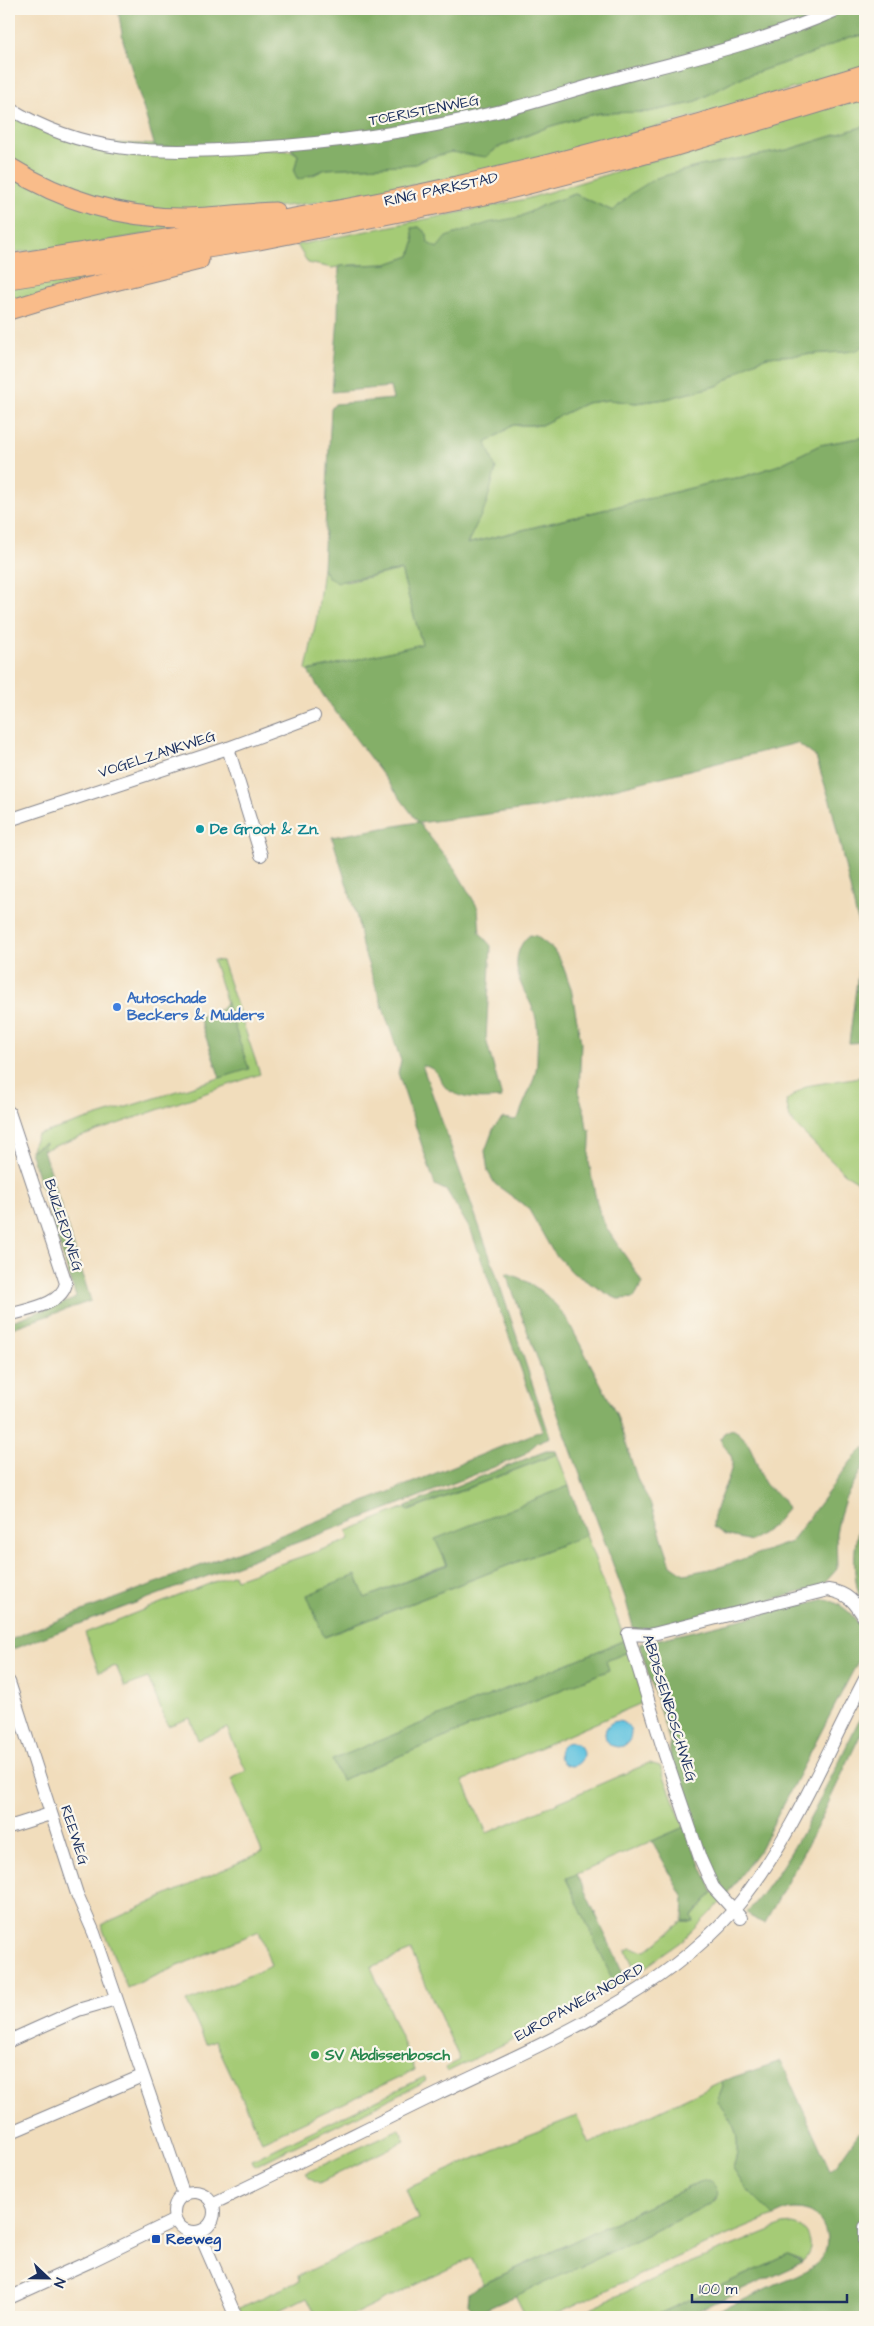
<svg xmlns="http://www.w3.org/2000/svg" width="874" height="2326" font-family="'Architects Daughter',sans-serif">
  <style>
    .green { fill: #a5cb76; stroke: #607d6a }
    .forest { fill: #84af67; stroke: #506f62 }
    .water { fill: #61c3df; stroke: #3e799e }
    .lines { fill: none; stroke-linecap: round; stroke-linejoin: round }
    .minor-casing { stroke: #86868d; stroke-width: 14 }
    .highway-casing { stroke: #86868d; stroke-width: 21 }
    .minor { stroke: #fff; stroke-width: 12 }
    .highway { stroke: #f9bc8a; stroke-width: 19 }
    .culture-dot { fill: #0f9aa8; stroke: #fbf7ec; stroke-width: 2 }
    .shop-dot { fill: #3f7fe0; stroke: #fbf7ec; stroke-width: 2 }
    .leisure-dot { fill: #2e9e5b; stroke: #fbf7ec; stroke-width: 2 }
    .transit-dot { fill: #1a4fb4; stroke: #fbf7ec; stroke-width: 2 }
    .labels { text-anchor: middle; stroke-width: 4.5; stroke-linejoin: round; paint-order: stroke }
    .street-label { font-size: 15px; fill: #1b2f5e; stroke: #fbf7ec }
    .culture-label { font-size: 15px; font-weight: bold; fill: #0d838f; stroke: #fbf7ec; text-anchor: start }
    .shop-label { font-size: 15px; font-weight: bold; fill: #366cbe; stroke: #fbf7ec; text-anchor: start }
    .leisure-label { font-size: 15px; font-weight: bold; fill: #27864d; stroke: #fbf7ec; text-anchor: start }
    .transit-label { font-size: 15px; font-weight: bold; fill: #164399; stroke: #fbf7ec; text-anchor: start }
  </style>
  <rect width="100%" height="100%" fill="#fbf7ec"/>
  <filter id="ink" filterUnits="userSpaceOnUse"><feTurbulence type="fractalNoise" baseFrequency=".02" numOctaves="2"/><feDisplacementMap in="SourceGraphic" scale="10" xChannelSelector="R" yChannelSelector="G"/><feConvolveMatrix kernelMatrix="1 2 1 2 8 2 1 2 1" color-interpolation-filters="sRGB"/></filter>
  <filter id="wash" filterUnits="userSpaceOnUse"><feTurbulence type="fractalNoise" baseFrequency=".0096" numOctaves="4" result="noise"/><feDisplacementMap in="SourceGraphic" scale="20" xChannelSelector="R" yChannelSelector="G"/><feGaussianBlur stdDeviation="1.12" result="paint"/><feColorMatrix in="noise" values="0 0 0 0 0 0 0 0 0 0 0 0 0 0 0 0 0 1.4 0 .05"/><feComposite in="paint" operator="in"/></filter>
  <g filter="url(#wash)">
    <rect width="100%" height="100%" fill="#f1ddbc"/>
    <g class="green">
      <path d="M 865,36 L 865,68 L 537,161 L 340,199 L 296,205 L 212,213 L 121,209 L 9,162 L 9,112 L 71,141 L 292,151 L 298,155 L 294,172 L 311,176 L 326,169 L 416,164 C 424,159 439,153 449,152 C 466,151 483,163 497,148 L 548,127 L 582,117 L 600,113 L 648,112 L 693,103 L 740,78 L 816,52 L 849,37 Z"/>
      <polygon points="865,96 865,126 787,150 700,166 679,172 632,193 613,211 575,194 543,205 520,217 437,248 427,243 427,234 419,227 412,228 414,242 410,256 387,264 350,265 332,268 308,263 297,245 526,199"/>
      <polygon points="9,170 81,206 252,216 83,245 9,253"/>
      <polygon points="186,257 9,307 9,285"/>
      <polygon points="865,344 865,437 820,445 779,465 743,477 723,480 466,544 486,505 486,443 513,425 541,425 586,403 609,400 636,403 666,399 720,385 750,364 767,357 856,351"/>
      <polygon points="323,568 325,573 346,582 401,570 422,644 308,671 306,669 317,616"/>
      <polygon points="213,960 222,961 260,1074 43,1150 45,1144 30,1151 37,1135 248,1069"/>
      <polygon points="865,1076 865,1186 844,1173 795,1125 790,1118 786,1101 806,1086"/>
      <polygon points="557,1454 569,1486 436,1539 447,1564 365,1598 307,1595 325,1637 586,1535 625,1640 333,1760 341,1780 609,1670 606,1661 630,1651 644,1702 463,1781 487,1833 649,1763 660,1766 684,1827 566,1879 617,1979 624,1975 627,1980 579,2007 447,2072 445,2068 460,2060 411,1951 371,1967 415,2070 262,2141 215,2040 206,2044 187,2002 271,1966 259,1931 127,1988 101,1925 262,1852 231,1779 246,1771 227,1728 198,1740 190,1718 168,1726 148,1678 125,1687 116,1666 99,1672 85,1633 234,1574 236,1579 350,1540 347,1531 406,1507 409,1511"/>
      <polygon points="713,1892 722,1901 681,1942 637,1973 626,1951 631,1948 646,1951 683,1921 694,1921 692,1917"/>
      <polygon points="424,2077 426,2081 255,2166 252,2160"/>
      <path d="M 722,2081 L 723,2087 L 717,2102 C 737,2125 742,2140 733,2169 L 744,2186 L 774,2216 L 704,2245 L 548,2317 L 526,2317 L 515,2295 L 584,2265 L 712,2203 L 717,2198 L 702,2181 L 483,2284 L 472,2258 L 349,2317 L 317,2317 L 307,2297 L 266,2317 L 244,2317 L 239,2308 L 299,2281 L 298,2276 L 418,2219 L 406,2189 L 523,2137 L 577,2116 L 589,2144 L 591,2143 Z"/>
      <polygon points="399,2129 405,2141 319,2183 310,2178 306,2173"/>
      <path d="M 793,2224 C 812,2230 816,2250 801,2263 L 802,2260 L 788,2255 L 652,2317 L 571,2317 L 685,2265 L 783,2225 Z"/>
    </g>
    <g class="forest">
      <polygon points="118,9 865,9 865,36 849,37 816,52 740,78 693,103 648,112 600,113 582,117 548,127 513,141 497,148 486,157 451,152 421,160 416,164 326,169 298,180 294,172 298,155 288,146 155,147 123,40"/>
      <path d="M 865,126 L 865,344 L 856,351 L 767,357 L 750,364 L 720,385 L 666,399 L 636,403 L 609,400 L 586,403 L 541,425 L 513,425 L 486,443 L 496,469 L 486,505 L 467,544 L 723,480 L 743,477 L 779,465 L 820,445 L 865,437 L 865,1042 L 849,1043 L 862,941 L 831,804 L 820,770 L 816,757 L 797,743 L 542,807 L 419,823 L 455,869 L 478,908 L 480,933 L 491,946 L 486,1039 L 502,1098 C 484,1099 466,1101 450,1091 C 437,1083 443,1070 422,1065 L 494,1268 L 550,1437 L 538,1442 L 522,1456 L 400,1504 L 10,1650 L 9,1641 L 25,1633 L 307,1525 L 543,1430 L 471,1231 L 447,1191 L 435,1185 L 398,1073 L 401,1061 L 362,946 L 357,918 L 332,837 L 418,822 L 323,695 L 308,671 L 422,644 L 401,570 L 338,582 L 328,577 L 323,568 L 331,409 L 335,404 L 393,399 L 390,387 L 332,392 L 338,318 L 339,266 L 387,264 L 410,256 L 414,242 L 412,228 L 419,227 L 427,234 L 428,243 L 437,248 L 446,237 L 488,223 L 520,217 L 543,205 L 575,194 L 613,211 L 632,193 L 656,178 L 700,166 L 787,150 Z"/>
      <path d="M 530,935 L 536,936 L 553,949 L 561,961 L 571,988 L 581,1042 L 579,1095 L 585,1113 L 587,1129 L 590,1130 C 591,1141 589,1151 589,1161 C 591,1175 597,1209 603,1221 C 614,1243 631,1261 642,1283 L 634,1298 L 618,1299 L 611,1296 L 573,1273 L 553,1252 L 528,1208 L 495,1184 L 488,1172 L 485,1151 L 494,1127 L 503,1118 L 515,1120 L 519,1116 C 525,1097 538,1078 537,1058 C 537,1044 539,1029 535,1015 C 532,1003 525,995 521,984 C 514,968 515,946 530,935 Z"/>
      <polygon points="226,1002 249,1069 220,1078 199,1017 222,1009"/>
      <polygon points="45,1143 43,1150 91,1301 9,1329 9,1322 72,1300 76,1297 30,1151"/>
      <path d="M 506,1273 C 531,1280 554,1299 568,1321 L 616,1413 L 638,1481 L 650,1502 L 671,1565 L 684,1574 L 720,1567 L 791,1542 L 852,1460 L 865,1447 L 865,1463 L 845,1499 L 840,1515 L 836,1533 L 837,1569 L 821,1587 L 664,1627 L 638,1630 L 633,1627 L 625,1597 Z"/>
      <path d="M 732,1429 C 752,1438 755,1463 763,1480 C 770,1494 783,1492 787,1509 L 773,1526 L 751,1541 L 725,1535 L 713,1527 C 712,1505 734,1475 732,1460 C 731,1452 723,1446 720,1439 L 724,1433 Z"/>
      <polygon points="546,1451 556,1451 557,1454 408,1511 406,1506"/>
      <polygon points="569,1486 586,1535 324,1637 307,1595 356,1575 365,1598 447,1565 435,1539"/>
      <path d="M 865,1509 L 865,1610 C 850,1581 852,1538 865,1509 Z"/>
      <path d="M 826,1599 C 848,1606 865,1624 865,1648 L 760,1849 L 727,1894 L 716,1886 L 670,1759 L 670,1743 L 639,1644 Z"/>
      <polygon points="625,1640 630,1651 606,1661 609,1670 341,1780 332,1760"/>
      <path d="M 865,1708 L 865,1725 L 818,1825 L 765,1923 L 753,1919 L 747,1912 C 798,1855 831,1776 865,1708 Z"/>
      <polygon points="684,1827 713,1892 692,1916 694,1921 683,1921 684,1898 652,1841"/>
      <polygon points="577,1874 624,1975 613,1981 566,1878"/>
      <path d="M 781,2061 L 830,2170 L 837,2164 L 865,2124 L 865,2317 L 705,2317 C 729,2307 752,2296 775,2285 C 789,2279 805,2274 816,2264 C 838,2245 824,2208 795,2209 C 788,2209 780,2213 774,2216 L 744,2186 L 733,2169 C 742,2140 737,2125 717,2102 L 723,2087 L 722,2081 Z"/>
      <path d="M 702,2181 C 711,2180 716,2185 718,2194 L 712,2203 L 584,2265 L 482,2311 L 474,2310 L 468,2304 L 469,2293 L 475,2288 Z"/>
      <polygon points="788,2255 803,2262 684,2317 652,2317"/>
    </g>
    <g class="water">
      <circle cx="618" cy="1734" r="13"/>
      <circle cx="571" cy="1754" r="12"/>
    </g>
  </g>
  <g filter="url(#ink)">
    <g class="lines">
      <g class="minor-casing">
        <g id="minor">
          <path d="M 9,108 C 85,155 155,153 241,149 C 328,144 413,132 497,112 C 539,102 580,88 621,77 C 697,57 766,41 839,9"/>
          <polyline points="228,748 261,855"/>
          <polyline points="9,820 228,748 314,716"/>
          <path d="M 9,1112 L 66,1283 C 62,1305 28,1309 9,1315"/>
          <polyline points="9,1682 77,1894 94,1933 184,2195"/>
          <polyline points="9,1827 50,1814"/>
          <path d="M 741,1918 L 713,1887 L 700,1858 L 665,1755 L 628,1634 L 649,1635 L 828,1590 C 848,1593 855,1602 865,1619"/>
          <polyline points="9,2041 78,2010 116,1999"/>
          <polyline points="9,2133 142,2076"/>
          <circle cx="194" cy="2212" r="20"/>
          <path d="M 212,2204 C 288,2168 363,2130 439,2093 C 541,2044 671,1991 742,1900 C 794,1833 826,1753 865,1679"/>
          <polyline points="865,2227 865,2241"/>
          <polyline points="199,2232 236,2317"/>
          <polyline points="9,2298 91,2261 175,2220"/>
        </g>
      </g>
      <g class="highway-casing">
        <g id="highway">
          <path d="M 9,167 C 62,200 120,218 183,218 C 213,218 244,213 275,212"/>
          <path d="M 9,264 C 155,240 303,220 448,188 C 589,157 727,116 865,74"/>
          <polyline points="9,279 259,240 490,194 676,146 865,89"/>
          <polyline points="9,310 58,295 199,260"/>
        </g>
      </g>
      <use href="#minor" class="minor"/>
      <use href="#highway" class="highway"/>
    </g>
  </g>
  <circle class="culture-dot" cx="200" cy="829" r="5"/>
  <circle class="shop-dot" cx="117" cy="1007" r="5"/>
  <circle class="leisure-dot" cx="315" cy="2055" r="5"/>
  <rect class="transit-dot" x="151" y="2234" width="10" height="10" rx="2.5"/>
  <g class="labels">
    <g class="street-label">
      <text transform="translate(424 110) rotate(-11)" y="5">TOERISTENWEG</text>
      <text transform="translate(441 189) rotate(-12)" y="5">RING PARKSTAD</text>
      <text transform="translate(157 754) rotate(-18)" y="5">VOGELZANKWEG</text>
      <text transform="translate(64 1225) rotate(72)" y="5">BUIZERDWEG</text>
      <text transform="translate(670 1708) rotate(73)" y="5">ABDISSENBOSCHWEG</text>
      <text transform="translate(75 1835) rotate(72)" y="5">REEWEG</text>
      <text transform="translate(579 2002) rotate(-29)" y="5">EUROPAWEG-NOORD</text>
    </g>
    <g class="culture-label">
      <text x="210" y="834">De Groot &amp; Zn.</text>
    </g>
    <g class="shop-label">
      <text x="127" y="1003">Autoschade<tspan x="127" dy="17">Beckers &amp; Mulders</tspan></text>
    </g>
    <g class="leisure-label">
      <text x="325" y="2060">SV Abdissenbosch</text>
    </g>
    <g class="transit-label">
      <text x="166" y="2244">Reeweg</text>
    </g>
  </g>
  <rect width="874" height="2326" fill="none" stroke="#fbf7ec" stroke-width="30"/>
  <g transform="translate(48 2278) rotate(112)" stroke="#fbf7ec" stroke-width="4" paint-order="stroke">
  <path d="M0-4L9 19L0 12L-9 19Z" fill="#1b2f5e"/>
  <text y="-8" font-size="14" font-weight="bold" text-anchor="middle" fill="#1b2f5e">N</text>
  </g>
  <path d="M692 2294v8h155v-8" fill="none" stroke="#1b2f5e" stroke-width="2.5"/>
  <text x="699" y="2294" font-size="15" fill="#1b2f5e" stroke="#fbf7ec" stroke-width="4" paint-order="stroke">100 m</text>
</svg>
